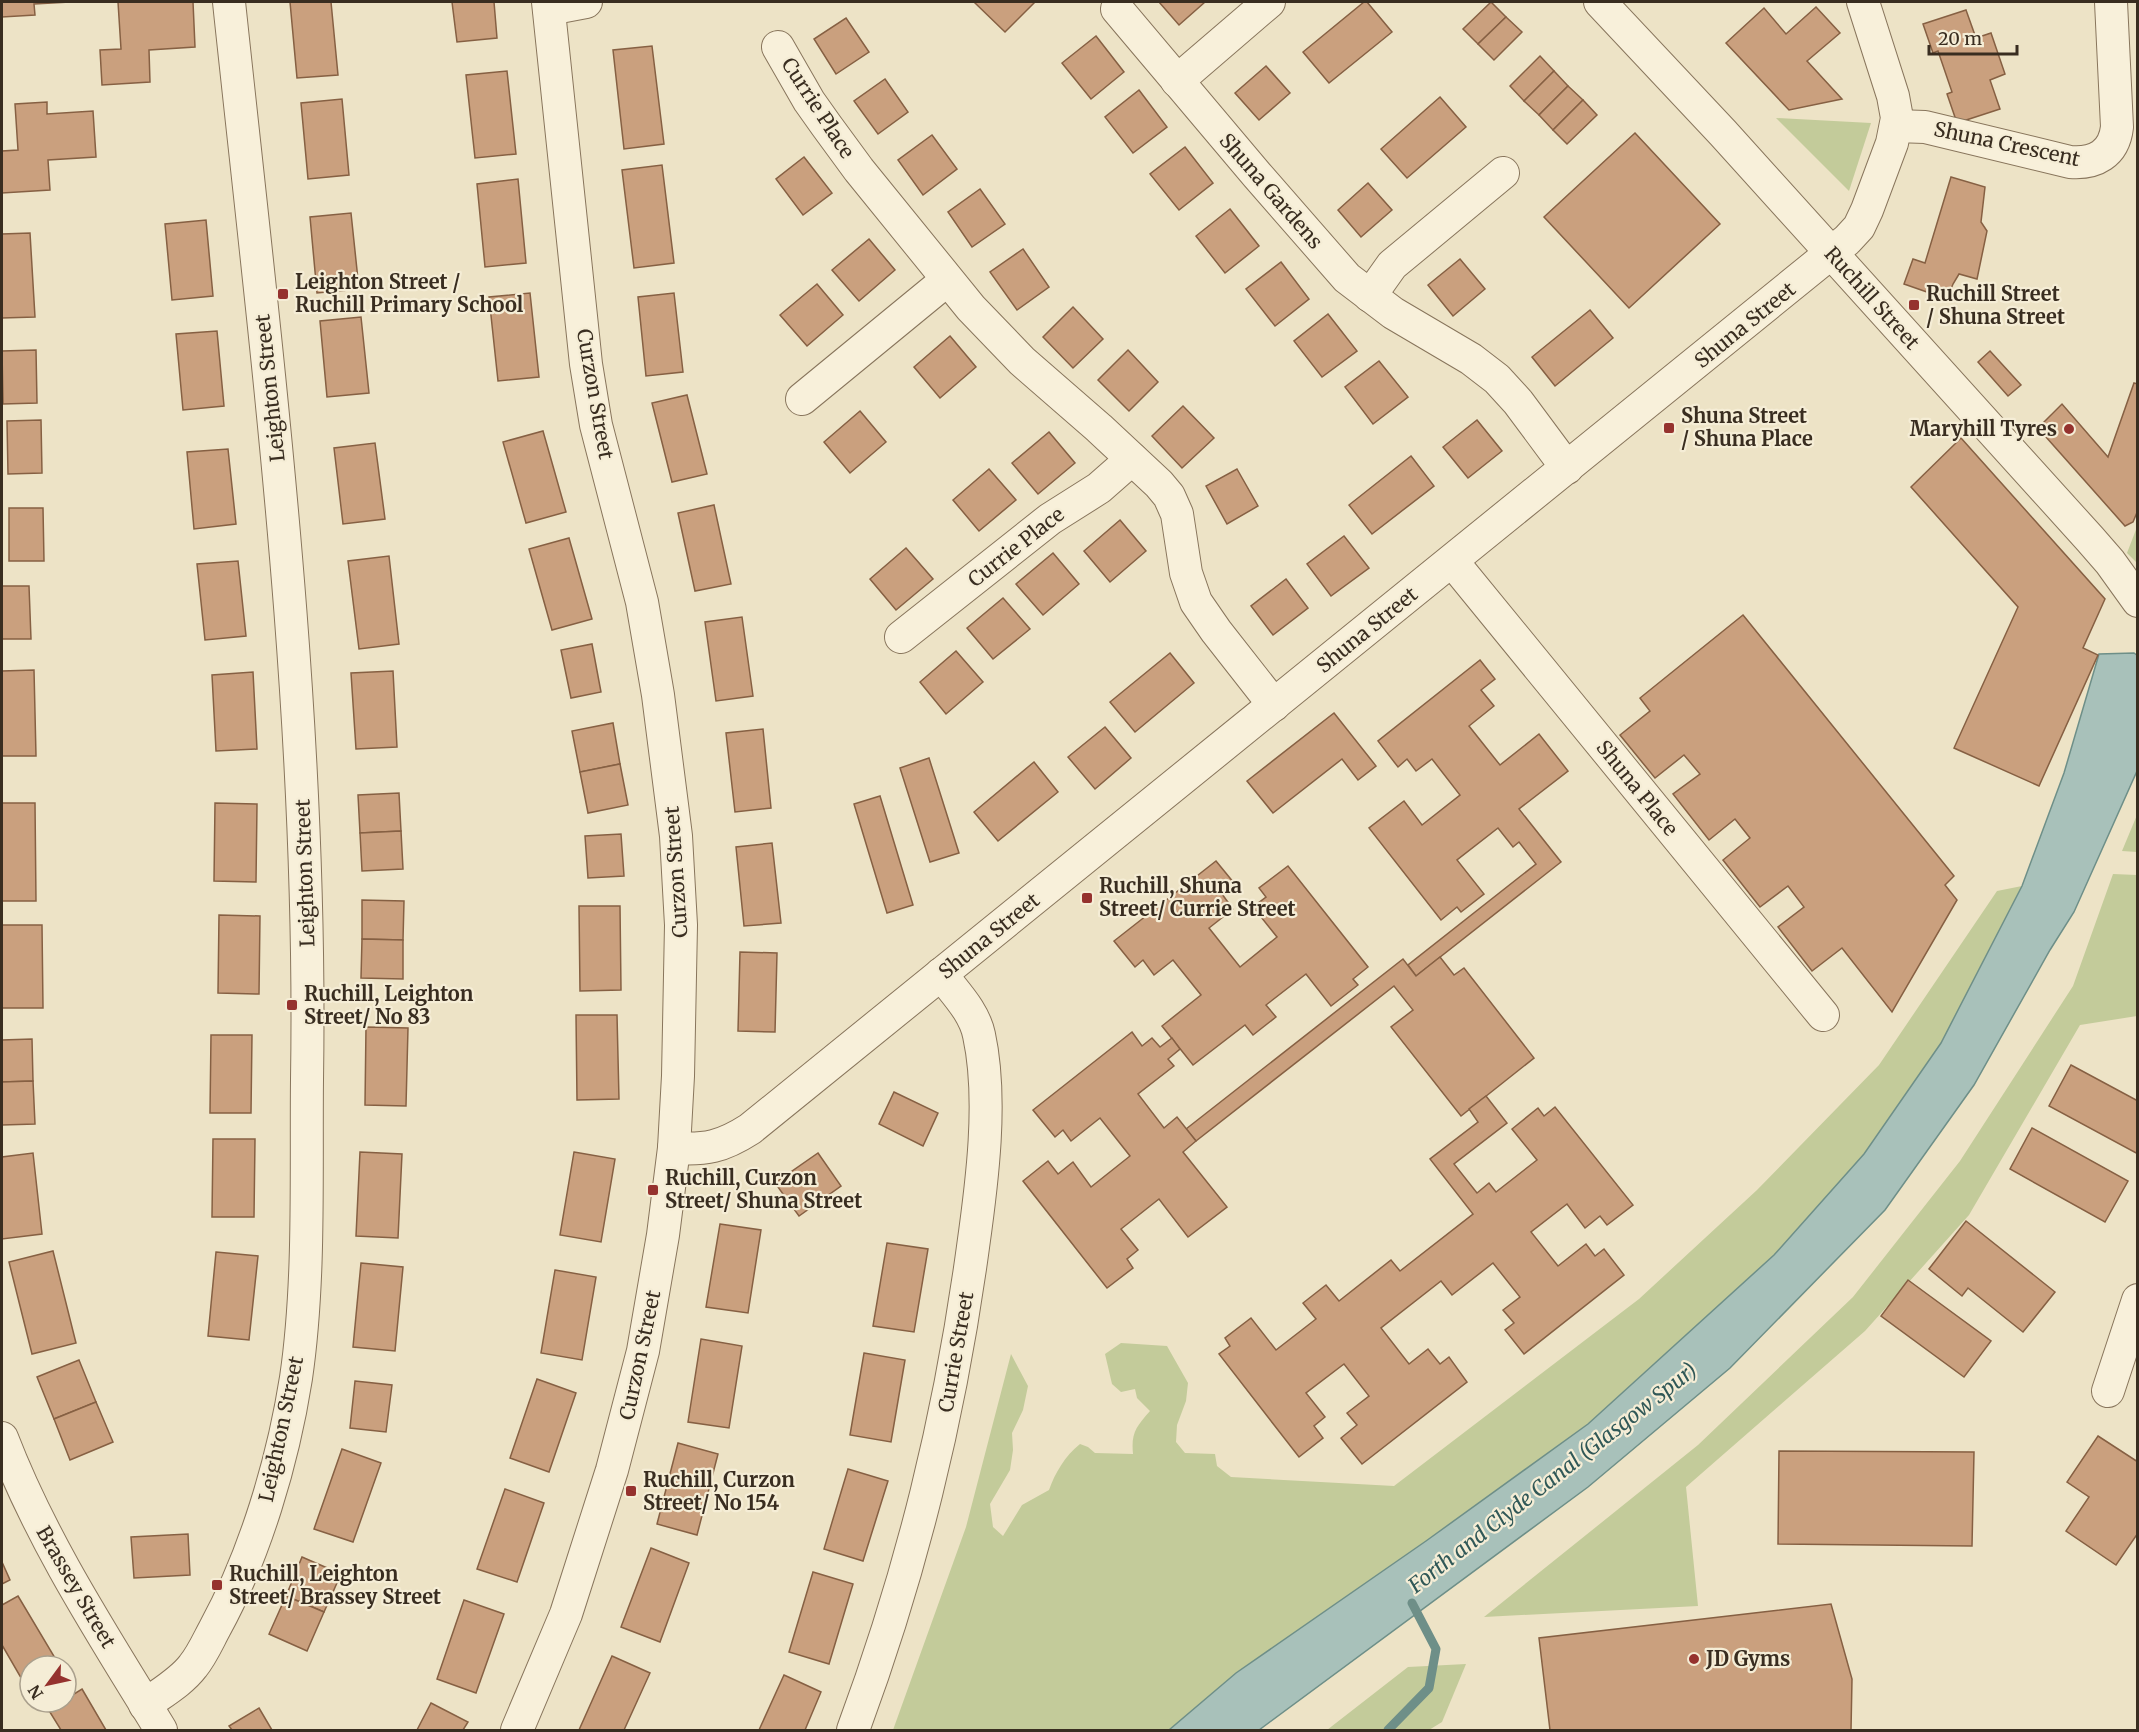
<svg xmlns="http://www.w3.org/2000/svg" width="2139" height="1732" font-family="Merriweather,serif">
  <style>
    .green { fill: #c3cb9a }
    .water { fill: #a8c1ba; stroke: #6e8f88; stroke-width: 1.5 }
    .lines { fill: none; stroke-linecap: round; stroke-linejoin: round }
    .stream { stroke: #6e8f88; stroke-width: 9 }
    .building { fill: #caa07e; stroke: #866043; stroke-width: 1.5 }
    .minor-casing { stroke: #88755c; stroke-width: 34 }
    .minor { stroke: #f8f0da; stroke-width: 32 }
    .poi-dot { fill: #95322e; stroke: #f5edd6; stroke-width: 2 }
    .labels { text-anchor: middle; stroke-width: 4.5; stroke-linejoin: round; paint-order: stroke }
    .street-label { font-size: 20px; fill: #392d20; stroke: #f5edd6 }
    .poi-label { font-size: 20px; font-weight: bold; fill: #392d20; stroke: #f5edd6; text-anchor: start }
    .water-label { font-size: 21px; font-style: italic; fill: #305857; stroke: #f5edd6 }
  </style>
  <rect width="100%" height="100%" fill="#ede3c6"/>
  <g class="green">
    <polygon points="1776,118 1871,123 1849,191"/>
    <polygon points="2137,527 2137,563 2127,553"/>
    <polygon points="2137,815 2137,852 2122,851"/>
    <polygon points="2113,874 2137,875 2137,1016 2080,1025 1969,1215 1865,1331 1686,1487 1698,1606 1484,1617 1698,1445 1853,1297 1960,1161 2073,986"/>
    <path d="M 2022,886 L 1941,1043 L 1864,1154 L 1774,1255 L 1588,1424 L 1426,1541 L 1236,1673 L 1169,1730 L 893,1730 L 966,1527 L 1011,1354 L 1028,1386 L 1023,1410 L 1012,1433 L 1013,1450 L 1010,1470 L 990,1504 L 993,1527 L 1003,1536 L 1022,1505 L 1049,1490 C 1055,1473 1065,1456 1080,1444 L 1088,1447 L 1095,1453 L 1133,1454 C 1131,1433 1136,1427 1150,1411 L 1137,1398 L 1135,1389 L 1121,1392 L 1112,1384 L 1105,1354 L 1121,1343 L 1167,1346 L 1188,1383 L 1186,1401 L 1177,1425 L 1176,1442 L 1185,1453 L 1215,1454 L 1217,1466 L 1231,1477 L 1394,1486 L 1639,1299 L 1757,1190 L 1879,1065 L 1997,891 Z"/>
    <polygon points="1466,1664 1442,1722 1429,1730 1327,1730 1408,1667"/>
  </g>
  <polygon class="water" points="2134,653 2138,656 2137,771 2074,912 2050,950 1974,1085 1885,1210 1730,1368 1588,1487 1259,1730 1169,1730 1236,1673 1426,1541 1588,1424 1774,1255 1864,1154 1941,1043 2022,886 2064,773 2099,654"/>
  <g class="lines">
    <polyline class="stream" points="1388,1730 1429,1688 1436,1649 1412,1603"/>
  </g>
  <g class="building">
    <polygon points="2,2 70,2 34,4 35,15 2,17"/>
    <polygon points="118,2 193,2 195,47 149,50 150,82 102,85 100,50 121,49"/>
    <polygon points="290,2 331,2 338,75 297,78"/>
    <polygon points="452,2 494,2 497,38 457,42"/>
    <polygon points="974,2 1035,2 1005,32"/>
    <polygon points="1159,2 1205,2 1179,25"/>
    <polygon points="1364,2 1367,2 1392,32 1329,83 1303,52"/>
    <polygon points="1491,2 1506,17 1478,44 1463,29"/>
    <polygon points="1816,7 1840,33 1807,61 1842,99 1789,110 1726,43 1764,8 1786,34"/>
    <polygon points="1966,10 1976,38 1991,33 2005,74 1990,80 2000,109 1957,123 1947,94 1952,92 1938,51 1933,53 1923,24"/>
    <polygon points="1506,17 1522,32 1494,60 1478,44"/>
    <polygon points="846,18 869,52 836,74 814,39"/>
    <polygon points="1096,36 1124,72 1091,99 1062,63"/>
    <polygon points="652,46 664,144 624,149 613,50"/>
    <polygon points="1540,56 1554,71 1524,101 1510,86"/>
    <polygon points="1266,66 1290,93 1259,120 1235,93"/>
    <polygon points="507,71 516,154 475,158 466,75"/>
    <polygon points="1554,71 1568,86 1539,115 1524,101"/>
    <polygon points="885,79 908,112 878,134 854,101"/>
    <polygon points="1568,86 1583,100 1553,130 1539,115"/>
    <polygon points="1139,90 1167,127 1133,153 1105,117"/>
    <polygon points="1440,97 1466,127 1407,178 1381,149"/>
    <polygon points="342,99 349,175 308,179 301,103"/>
    <polygon points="1583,100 1597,115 1567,144 1553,130"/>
    <polygon points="47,102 47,114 93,111 96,157 48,160 50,190 2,193 2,151 18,150 15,104"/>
    <polygon points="1635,133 1720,224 1629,308 1544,217"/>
    <polygon points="932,135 957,169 923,195 898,160"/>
    <polygon points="1185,147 1213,183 1179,210 1150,174"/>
    <polygon points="804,157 832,193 803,215 776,179"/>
    <polygon points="662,165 674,263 634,268 622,170"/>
    <polygon points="1951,177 1985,187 1981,222 1987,231 1977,279 1959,274 1953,284 1947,299 1904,284 1913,259 1925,263"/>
    <polygon points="518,179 526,263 485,267 477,184"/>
    <polygon points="1368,183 1392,210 1361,237 1338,210"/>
    <polygon points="980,189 1005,224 972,247 948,212"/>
    <polygon points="1230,209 1259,246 1225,273 1196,236"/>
    <polygon points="351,213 359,289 317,293 310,217"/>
    <polygon points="206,220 213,296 172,300 165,224"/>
    <polygon points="30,233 35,317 2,318 2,234"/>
    <polygon points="869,239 895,270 859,301 832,270"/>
    <polygon points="1023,249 1049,287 1017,310 990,272"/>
    <polygon points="1460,259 1485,289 1453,316 1428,285"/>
    <polygon points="1281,262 1309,299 1275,326 1246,289"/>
    <polygon points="817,284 843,315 807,346 780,315"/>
    <polygon points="530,293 539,377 498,381 489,297"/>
    <polygon points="674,293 683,372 646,376 638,297"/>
    <polygon points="1073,307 1103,339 1073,368 1043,337"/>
    <polygon points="1590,310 1613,338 1555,386 1532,357"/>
    <polygon points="1328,314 1357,351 1322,377 1294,341"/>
    <polygon points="361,317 369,393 327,397 320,321"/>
    <polygon points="217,331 224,406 183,410 176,334"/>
    <polygon points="950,336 976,367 940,398 914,367"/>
    <polygon points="36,350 37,403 3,404 2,351"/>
    <polygon points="1128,350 1158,382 1129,411 1098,380"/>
    <polygon points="1990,351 2021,385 2008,396 1978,362"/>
    <polygon points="1379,361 1408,397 1373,424 1345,387"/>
    <polygon points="2134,383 2138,384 2138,510 2133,522 2125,526 2038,428 2062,404 2108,457"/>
    <polygon points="687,395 707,474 672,482 652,403"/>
    <polygon points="1183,406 1214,438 1182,468 1152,436"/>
    <polygon points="860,411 886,442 850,473 824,442"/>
    <polygon points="41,420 42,473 8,474 7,421"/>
    <polygon points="1477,420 1502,451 1468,478 1443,447"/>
    <polygon points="543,431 566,512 526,523 503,442"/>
    <polygon points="1049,432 1075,463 1038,494 1012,463"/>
    <polygon points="1961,438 2105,599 2083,648 2098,655 2039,786 1954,748 2018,607 1911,487"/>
    <polygon points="375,443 385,519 343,524 334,448"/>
    <polygon points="228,449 236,524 194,529 187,452"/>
    <polygon points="1411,456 1434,486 1372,534 1349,505"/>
    <polygon points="989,469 1016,500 979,531 953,500"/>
    <polygon points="1237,469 1258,506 1227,524 1206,486"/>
    <polygon points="714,505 731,584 695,591 678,513"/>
    <polygon points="9,508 43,508 44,561 9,561"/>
    <polygon points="1120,520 1146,551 1110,582 1084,551"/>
    <polygon points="1344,536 1369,568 1331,596 1307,564"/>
    <polygon points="569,538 592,619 552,630 529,549"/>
    <polygon points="906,548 933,579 896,610 870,579"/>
    <polygon points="1053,553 1079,584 1043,615 1016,584"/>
    <polygon points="389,556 399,644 359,649 348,561"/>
    <polygon points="238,561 246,636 205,640 197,564"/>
    <polygon points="1286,579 1308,608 1273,635 1251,606"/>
    <polygon points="2,586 29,586 31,639 2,639"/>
    <polygon points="1003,598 1030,629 993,659 967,628"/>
    <polygon points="1743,615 1954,876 1945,885 1957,900 1892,1012 1842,948 1812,971 1778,927 1804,907 1788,886 1760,907 1723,860 1750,838 1735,819 1709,840 1673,794 1700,774 1684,755 1655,778 1620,735 1650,711 1640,698"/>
    <polygon points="742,617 753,696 716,701 705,622"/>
    <polygon points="592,644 601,692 571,698 561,650"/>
    <polygon points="956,651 983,682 946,714 920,682"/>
    <polygon points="1170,653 1194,683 1135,732 1110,702"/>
    <polygon points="1480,660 1495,679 1481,690 1494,706 1469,726 1500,765 1539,734 1568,771 1519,809 1561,862 1416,976 1408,965 1536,864 1519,842 1513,847 1498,828 1457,860 1484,894 1461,912 1457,907 1441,920 1369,828 1404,801 1422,825 1460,795 1432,759 1416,771 1407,759 1398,767 1378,741"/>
    <polygon points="34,670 36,756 2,756 2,671"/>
    <polygon points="393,671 397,747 356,749 351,673"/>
    <polygon points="253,672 257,749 216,751 212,675"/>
    <polygon points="1334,713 1376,766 1358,780 1342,759 1273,813 1247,781"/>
    <polygon points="613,723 620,764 580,772 572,731"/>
    <polygon points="1105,727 1131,758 1095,789 1068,757"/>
    <polygon points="763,729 771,808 735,812 726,733"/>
    <polygon points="929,758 959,853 930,862 900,768"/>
    <polygon points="1034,762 1058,792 998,841 974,812"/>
    <polygon points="620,764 628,805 588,813 580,772"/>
    <polygon points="399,793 401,831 360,833 358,795"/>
    <polygon points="880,796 913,905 887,913 854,804"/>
    <polygon points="2,803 35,803 36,901 2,901"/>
    <polygon points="215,803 257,804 256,882 214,881"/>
    <polygon points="401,831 403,869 362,871 360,833"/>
    <polygon points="621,834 624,876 588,878 585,836"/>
    <polygon points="772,843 781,923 744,926 736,847"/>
    <polygon points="1216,861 1234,883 1222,894 1233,909 1209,928 1240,967 1277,937 1253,907 1266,897 1259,888 1288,866 1368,967 1353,979 1358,985 1331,1006 1306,974 1266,1005 1276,1017 1253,1035 1245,1025 1193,1065 1162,1026 1201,995 1173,960 1154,975 1143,960 1135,967 1114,941"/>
    <polygon points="362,900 404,901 403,940 362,939"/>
    <polygon points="579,906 620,906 621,990 580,991"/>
    <polygon points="219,915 260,916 259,994 218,993"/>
    <polygon points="2,925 42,925 43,1008 2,1008"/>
    <polygon points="362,939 403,940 403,979 361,978"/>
    <polygon points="740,952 777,953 775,1032 738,1031"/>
    <polygon points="1440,957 1454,975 1464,968 1534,1058 1461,1116 1391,1027 1413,1010 1394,986 1196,1141 1186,1129 1403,959 1416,976"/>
    <polygon points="576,1015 617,1015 619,1099 577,1100"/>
    <polygon points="366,1027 408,1028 406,1106 365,1105"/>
    <polygon points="1132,1032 1142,1046 1152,1038 1160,1047 1172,1038 1180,1049 1168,1059 1174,1066 1138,1094 1164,1128 1177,1117 1196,1141 1183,1152 1227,1207 1188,1237 1159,1199 1121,1229 1138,1250 1127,1259 1133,1268 1107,1288 1023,1181 1048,1161 1058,1174 1073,1162 1091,1187 1130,1156 1100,1118 1071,1141 1063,1130 1055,1137 1033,1110"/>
    <polygon points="211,1035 252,1035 251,1113 210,1113"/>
    <polygon points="32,1039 33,1081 2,1082 2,1040"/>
    <polygon points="2071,1065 2138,1101 2138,1154 2049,1106"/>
    <polygon points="33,1081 35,1124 2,1125 2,1082"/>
    <polygon points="894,1092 938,1113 923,1146 879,1124"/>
    <polygon points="1486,1096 1507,1123 1454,1164 1477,1193 1489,1183 1496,1192 1537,1160 1512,1129 1538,1108 1544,1116 1555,1107 1633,1205 1607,1225 1600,1216 1585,1228 1567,1204 1531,1232 1558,1266 1586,1244 1595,1256 1604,1249 1624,1275 1524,1354 1505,1330 1514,1323 1503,1310 1520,1297 1493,1263 1452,1295 1441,1281 1381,1328 1409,1364 1428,1349 1440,1364 1449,1357 1467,1382 1362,1464 1341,1438 1357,1425 1347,1413 1369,1396 1344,1364 1306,1393 1325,1417 1314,1426 1323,1438 1299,1457 1219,1354 1230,1346 1225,1338 1251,1318 1276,1350 1316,1319 1303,1303 1326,1285 1339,1301 1391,1260 1400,1271 1473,1214 1430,1159 1478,1122 1469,1109"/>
    <polygon points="2032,1128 2128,1181 2105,1222 2010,1169"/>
    <polygon points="213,1139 255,1139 254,1217 212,1217"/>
    <polygon points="360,1152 402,1154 398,1238 356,1236"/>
    <polygon points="574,1152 615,1159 601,1242 560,1235"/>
    <polygon points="33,1153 42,1234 2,1239 2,1157"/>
    <polygon points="818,1153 841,1186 799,1216 775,1183"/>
    <polygon points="1966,1221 2055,1292 2023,1332 1968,1288 1962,1296 1929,1269"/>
    <polygon points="720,1224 761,1230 748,1313 706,1307"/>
    <polygon points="887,1243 928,1249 914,1332 873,1326"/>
    <polygon points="53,1251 76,1343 32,1354 9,1262"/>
    <polygon points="216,1252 258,1256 249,1340 208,1336"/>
    <polygon points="361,1263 403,1267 395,1351 353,1347"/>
    <polygon points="555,1270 596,1277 582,1360 541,1353"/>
    <polygon points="1908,1280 1991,1341 1964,1377 1881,1316"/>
    <polygon points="701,1339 742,1346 729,1428 688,1422"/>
    <polygon points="864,1353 905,1360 891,1442 850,1435"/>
    <polygon points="79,1360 96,1402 54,1419 37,1377"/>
    <polygon points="537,1379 576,1393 549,1472 510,1458"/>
    <polygon points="355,1381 392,1385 386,1432 350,1428"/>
    <polygon points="96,1402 113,1442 70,1460 54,1419"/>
    <polygon points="2098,1436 2138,1462 2138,1533 2116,1565 2066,1531 2089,1497 2067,1482"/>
    <polygon points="678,1443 718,1454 697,1535 657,1524"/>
    <polygon points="342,1449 381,1463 353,1542 314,1529"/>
    <polygon points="1779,1451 1974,1452 1972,1546 1778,1544"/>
    <polygon points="848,1469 888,1481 863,1561 824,1549"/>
    <polygon points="505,1489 544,1503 517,1582 477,1569"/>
    <polygon points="188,1534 190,1575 134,1578 131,1537"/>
    <polygon points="651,1548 689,1563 660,1642 621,1627"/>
    <polygon points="302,1557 341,1574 324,1612 286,1596"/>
    <polygon points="2,1562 10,1580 2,1584"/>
    <polygon points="813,1572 853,1584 829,1664 789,1652"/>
    <polygon points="18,1596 58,1663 54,1666 30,1666 30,1680 24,1683 2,1645 2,1605"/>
    <polygon points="286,1596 324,1612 307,1651 269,1634"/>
    <polygon points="464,1600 504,1614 476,1693 437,1679"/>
    <polygon points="1831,1604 1852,1679 1851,1730 1550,1730 1539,1638"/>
    <polygon points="612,1656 650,1673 624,1730 579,1730"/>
    <polygon points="784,1675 821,1692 805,1730 759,1730"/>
    <polygon points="82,1689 106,1730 61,1730 48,1709 60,1702 66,1702 66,1699"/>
    <polygon points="431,1703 468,1722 463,1730 417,1730"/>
    <polygon points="259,1708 272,1730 232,1730 229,1726"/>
  </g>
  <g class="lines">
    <g class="minor-casing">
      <g id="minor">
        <polyline points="1600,2 1723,133 2090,539 2110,562 2138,601"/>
        <polyline points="549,9 586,2"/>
        <polyline points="1117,9 1257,175 1347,278 1393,313 1471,359 1497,379 1518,402 1567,468"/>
        <polyline points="778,47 809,101 826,125 859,170 971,308 1022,361 1099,428 1159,484 1169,496 1177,514 1186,573 1196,602 1216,631 1274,705"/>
        <polyline points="1177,81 1269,2"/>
        <path d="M 1896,126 L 1925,127 L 2070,162 C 2095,164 2114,154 2117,127 L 2111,2"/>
        <polyline points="1370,296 1392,265 1503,173"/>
        <polyline points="802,399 947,280"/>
        <polyline points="1452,561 1823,1015"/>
        <polyline points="901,637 1050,519 1099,488 1132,459"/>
        <path d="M 674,1148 C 706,1150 722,1147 750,1129 L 1847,240 L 1859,227 L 1867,210 L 1892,143 L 1897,118 L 1893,96 L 1863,2"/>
        <polyline points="2108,1391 2138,1300"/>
        <path d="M 2,1438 C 42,1542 103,1635 161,1730"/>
        <path d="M 145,1705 C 161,1693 181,1682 193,1666 C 202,1655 208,1641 215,1628 C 255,1555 283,1461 296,1378 C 310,1283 306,1176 307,1080 C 313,718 267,360 229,2"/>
        <polyline points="517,1730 566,1614 612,1470 643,1351 663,1235 674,1148 678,1076 681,925 676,836 658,695 642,602 596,425 586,364 548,2"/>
        <path d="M 853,1730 C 912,1571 950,1416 973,1247 C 982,1183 993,1099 979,1035 C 974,1011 955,993 941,974"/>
      </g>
    </g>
    <use href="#minor" class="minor"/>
  </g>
  <g class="poi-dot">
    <rect x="277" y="288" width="12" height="12" rx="3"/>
    <rect x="1908" y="299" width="12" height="12" rx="3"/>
    <rect x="1663" y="422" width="12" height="12" rx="3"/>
    <circle cx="2069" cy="429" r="6"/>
    <rect x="1081" y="892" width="12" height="12" rx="3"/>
    <rect x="286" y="999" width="12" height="12" rx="3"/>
    <rect x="647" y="1184" width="12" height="12" rx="3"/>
    <rect x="625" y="1485" width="12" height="12" rx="3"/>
    <rect x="211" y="1579" width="12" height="12" rx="3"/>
    <circle cx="1694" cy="1659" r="6"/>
  </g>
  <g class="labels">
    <g class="street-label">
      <text transform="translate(818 108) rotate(57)" y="7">Currie Place</text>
      <text transform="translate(2007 144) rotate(12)" y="7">Shuna Crescent</text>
      <text transform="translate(1271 191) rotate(49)" y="7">Shuna Gardens</text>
      <text transform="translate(1872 298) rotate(48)" y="7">Ruchill Street</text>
      <text transform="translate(1745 325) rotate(-39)" y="7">Shuna Street</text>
      <text transform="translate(270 388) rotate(-96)" y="7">Leighton Street</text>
      <text transform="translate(595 394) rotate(80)" y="7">Curzon Street</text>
      <text transform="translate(1016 547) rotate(-38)" y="7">Currie Place</text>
      <text transform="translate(1367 630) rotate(-39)" y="7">Shuna Street</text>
      <text transform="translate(1637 788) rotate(51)" y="7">Shuna Place</text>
      <text transform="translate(676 872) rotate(-94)" y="7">Curzon Street</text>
      <text transform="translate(305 873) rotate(-92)" y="7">Leighton Street</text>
      <text transform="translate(989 936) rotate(-39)" y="7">Shuna Street</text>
      <text transform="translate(956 1352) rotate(-80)" y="7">Currie Street</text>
      <text transform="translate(640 1355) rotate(-78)" y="7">Curzon Street</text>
      <text transform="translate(281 1429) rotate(-78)" y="7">Leighton Street</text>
      <text transform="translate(76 1587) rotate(60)" y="7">Brassey Street</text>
    </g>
    <g class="poi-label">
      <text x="295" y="289">Leighton Street /<tspan x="295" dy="23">Ruchill Primary School</tspan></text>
      <text x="1926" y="301">Ruchill Street<tspan x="1926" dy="23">/ Shuna Street</tspan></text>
      <text x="1681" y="423">Shuna Street<tspan x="1681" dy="23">/ Shuna Place</tspan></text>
      <text x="2057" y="436" text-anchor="end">Maryhill Tyres</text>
      <text x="1099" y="893">Ruchill, Shuna<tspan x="1099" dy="23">Street/ Currie Street</tspan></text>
      <text x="304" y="1001">Ruchill, Leighton<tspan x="304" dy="23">Street/ No 83</tspan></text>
      <text x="665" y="1185">Ruchill, Curzon<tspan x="665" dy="23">Street/ Shuna Street</tspan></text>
      <text x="643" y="1487">Ruchill, Curzon<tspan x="643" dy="23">Street/ No 154</tspan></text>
      <text x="229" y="1581">Ruchill, Leighton<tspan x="229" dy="23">Street/ Brassey Street</tspan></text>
      <text x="1706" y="1666">JD Gyms</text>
    </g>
    <g class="water-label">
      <text transform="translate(1553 1478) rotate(-38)" y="7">Forth and Clyde Canal (Glasgow Spur)</text>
    </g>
  </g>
  <rect width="2139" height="1732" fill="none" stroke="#392d20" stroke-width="6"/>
  <g transform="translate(48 1684) rotate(237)"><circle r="28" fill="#f5edd6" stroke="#aaa08d" stroke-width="1.5"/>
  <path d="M0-4.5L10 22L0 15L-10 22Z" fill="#95322e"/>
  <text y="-9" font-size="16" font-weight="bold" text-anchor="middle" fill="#392d20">N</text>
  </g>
  <path d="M1929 45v9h88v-9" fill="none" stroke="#392d20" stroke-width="3"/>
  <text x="1938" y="45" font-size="18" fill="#392d20" stroke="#f5edd6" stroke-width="4.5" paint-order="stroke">20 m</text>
</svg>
